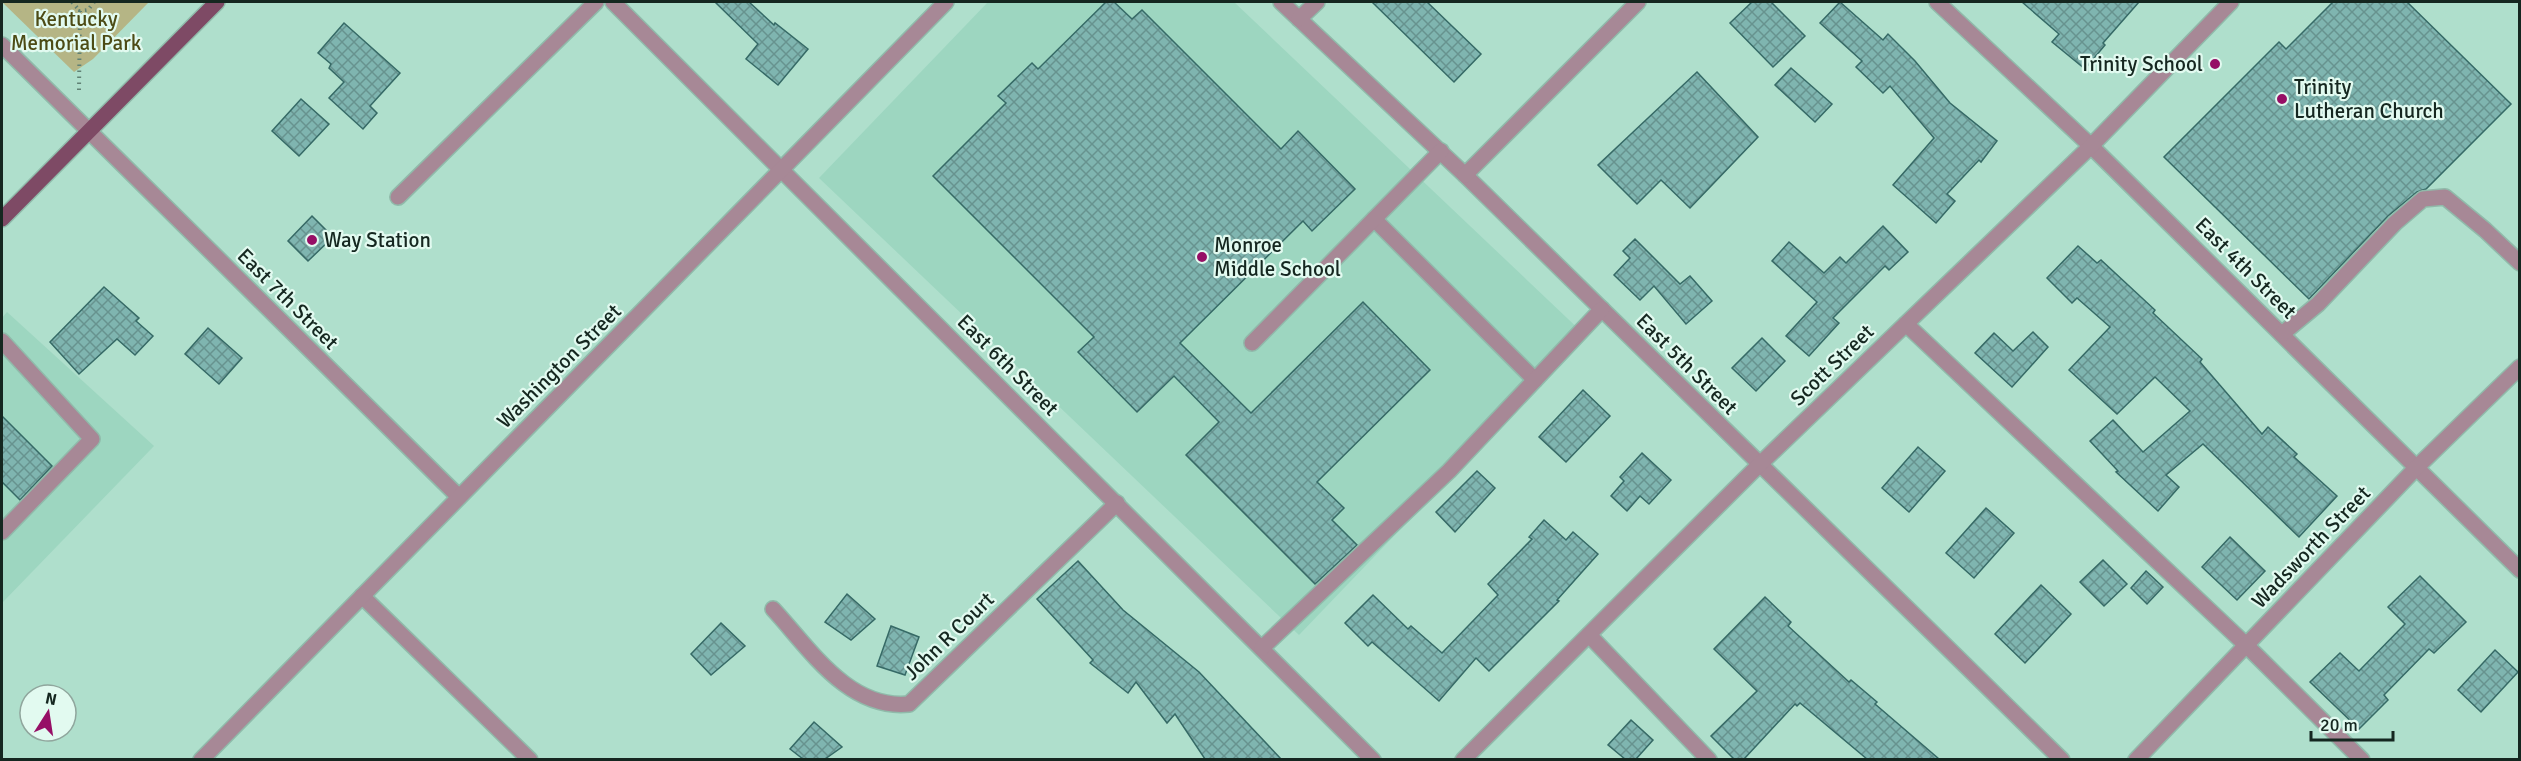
<svg xmlns="http://www.w3.org/2000/svg" width="2521" height="761" font-family="Signika,sans-serif">
  <style>
    .built { fill: #9dd6c0 }
    .green { fill: #b5b585 }
    .building { fill: url(#building-cross-hatch); stroke: #366a66; stroke-width: 1.5 }
    .lines { fill: none; stroke-linecap: round; stroke-linejoin: round }
    .minor-casing { stroke: #90baaa; stroke-width: 18 }
    .major-casing { stroke: #90baaa; stroke-width: 18 }
    .path { stroke: #608174; stroke-width: 4; stroke-dasharray: 1.5 4.5; stroke-linecap: butt }
    .minor { stroke: #a78896; stroke-width: 15 }
    .major { stroke: #7e4a65; stroke-width: 15 }
    .poi-dot { fill: #960f66; stroke: #e2faf0; stroke-width: 2 }
    .labels { text-anchor: middle; stroke-width: 4.5; stroke-linejoin: round; paint-order: stroke }
    .park-label { font-size: 21px; fill: #4c4b15; stroke: #e2faf0 }
    .poi-label { font-size: 21px; fill: #152720; stroke: #e2faf0; text-anchor: start }
    .street-label { font-size: 21px; fill: #152720; stroke: #e2faf0 }
  </style>
  <defs>
    <pattern id="building-cross-hatch" width="8" height="8" patternUnits="userSpaceOnUse" patternTransform="scale(1.5)"><rect width="8" height="8" fill="#7fb5b0"/><path d="M0 0l8 8M0 8l8-8" fill="none" stroke="#67938f"/></pattern>
  </defs>
  <rect width="100%" height="100%" fill="#afdfcc"/>
  <g class="built">
    <polygon points="988,2 1234,2 1586,336 1299,635 819,178"/>
    <polygon points="7,312 154,446 2,603 2,318"/>
  </g>
  <polygon class="green" points="2,2 149,2 93,59 74,72"/>
  <g class="building">
    <polygon points="715,2 749,2 774,25 775,23 808,49 778,85 746,59 758,44"/>
    <polygon points="1106,2 1114,2 1132,19 1142,10 1281,149 1298,131 1355,189 1312,231 1303,221 1180,343 1251,413 1363,302 1430,370 1317,482 1344,508 1332,520 1357,545 1315,584 1186,455 1219,422 1174,376 1137,412 1078,352 1094,337 933,176 1006,103 998,96 1032,63 1038,69"/>
    <polygon points="1372,2 1427,2 1481,54 1454,82"/>
    <polygon points="1752,2 1771,2 1805,36 1773,67 1730,23"/>
    <polygon points="1840,2 1883,40 1888,34 1915,61 1950,103 1997,141 1981,162 1979,160 1947,194 1955,201 1936,223 1893,185 1934,138 1890,86 1883,93 1856,67 1862,61 1820,23"/>
    <polygon points="2022,2 2139,2 2103,43 2105,45 2085,69 2052,42 2059,34"/>
    <polygon points="2333,2 2407,2 2511,104 2426,189 2417,192 2388,216 2309,299 2164,157 2279,42 2286,49"/>
    <polygon points="344,23 400,73 370,106 377,113 363,129 329,98 344,82 329,68 331,64 318,53"/>
    <polygon points="1791,68 1832,104 1815,122 1775,85"/>
    <polygon points="1697,72 1758,137 1690,208 1661,180 1637,204 1598,165"/>
    <polygon points="301,99 329,124 299,156 272,131"/>
    <polygon points="312,216 333,237 308,261 288,241"/>
    <polygon points="1883,226 1908,252 1889,270 1885,266 1833,318 1839,323 1809,356 1786,336 1817,302 1772,261 1789,242 1824,273 1840,257 1846,263"/>
    <polygon points="1635,239 1680,284 1690,276 1712,301 1686,324 1654,286 1640,300 1614,275 1630,258 1623,251"/>
    <polygon points="2078,246 2097,263 2101,260 2155,310 2153,313 2202,359 2200,362 2262,434 2268,427 2297,454 2294,457 2337,496 2299,537 2203,444 2166,475 2179,487 2158,511 2116,472 2118,471 2090,441 2113,420 2143,452 2190,411 2155,377 2117,414 2069,370 2110,327 2077,298 2072,303 2047,278"/>
    <polygon points="104,287 139,318 136,321 153,336 135,355 117,339 79,374 50,342"/>
    <polygon points="208,328 242,358 219,384 185,354"/>
    <polygon points="2033,332 2048,347 2012,387 1975,353 1994,333 2013,351"/>
    <polygon points="1762,338 1785,361 1756,391 1732,368"/>
    <polygon points="1583,390 1610,416 1566,462 1539,437"/>
    <polygon points="2,416 52,466 20,500 2,482"/>
    <polygon points="1918,447 1945,471 1909,512 1882,488"/>
    <polygon points="1642,453 1671,480 1649,504 1640,496 1627,511 1611,496 1624,481 1620,477"/>
    <polygon points="1477,471 1495,488 1455,532 1436,512"/>
    <polygon points="1986,508 2014,533 1974,578 1946,553"/>
    <polygon points="1544,520 1566,540 1573,532 1598,554 1557,600 1559,601 1489,671 1476,658 1439,701 1372,642 1368,646 1345,623 1373,595 1408,629 1411,626 1442,653 1498,595 1488,584 1532,539 1529,537"/>
    <polygon points="2230,537 2265,571 2237,600 2202,567"/>
    <polygon points="2103,560 2127,584 2104,606 2080,582"/>
    <polygon points="1078,561 1123,610 1199,672 1281,759 1205,759 1175,714 1167,723 1136,682 1128,693 1090,663 1093,660 1037,599"/>
    <polygon points="2146,571 2163,587 2147,604 2131,588"/>
    <polygon points="2420,576 2466,622 2434,653 2429,649 2384,695 2388,700 2359,729 2310,682 2340,653 2359,671 2405,624 2388,607"/>
    <polygon points="2041,585 2071,614 2025,663 1995,634"/>
    <polygon points="847,594 875,619 851,640 825,622"/>
    <polygon points="1765,597 1791,622 1788,626 1849,682 1851,680 1877,702 1875,704 1939,759 1867,759 1800,703 1797,706 1795,704 1744,759 1734,759 1711,736 1757,691 1714,649"/>
    <polygon points="721,623 745,646 711,675 691,654"/>
    <polygon points="891,626 919,637 905,675 877,666"/>
    <polygon points="2495,650 2518,672 2481,712 2458,690"/>
    <polygon points="1631,720 1653,740 1636,759 1625,759 1608,745"/>
    <polygon points="814,722 842,747 825,759 803,759 790,749"/>
  </g>
  <g class="lines">
    <g class="minor-casing">
      <g id="minor">
        <polyline points="613,2 1373,760"/>
        <polyline points="1281,2 1465,175 2062,760"/>
        <polyline points="1937,2 2091,146 2520,570"/>
        <polyline points="1299,19 1317,2"/>
        <polyline points="2,45 459,497"/>
        <polyline points="1465,175 1638,2"/>
        <polyline points="398,197 596,2"/>
        <polyline points="1374,219 1535,380"/>
        <polyline points="1906,324 2246,645 2362,760"/>
        <polyline points="2282,334 2318,304 2395,223 2423,199 2445,197 2485,230 2520,263"/>
        <polyline points="2,341 92,439 2,532"/>
        <polyline points="1252,343 1441,151"/>
        <polyline points="362,596 530,760"/>
        <path d="M 773,609 C 810,649 848,710 909,704 L 1117,503"/>
        <polyline points="1589,635 1709,760"/>
        <polyline points="1262,648 1449,471 1602,309"/>
        <polyline points="201,760 946,2"/>
        <polyline points="1463,760 1759,465 2091,146 2231,2"/>
        <polyline points="2136,760 2417,467 2520,367"/>
      </g>
    </g>
    <g class="major-casing">
      <polyline id="major" points="2,219 217,2"/>
    </g>
    <g class="path">
      <polyline points="72,2 80,11"/>
      <polyline points="79,90 80,11 88,10 94,2"/>
    </g>
    <use href="#minor" class="minor"/>
    <use href="#major" class="major"/>
  </g>
  <g class="poi-dot">
    <circle cx="2215" cy="64" r="6"/>
    <circle cx="2282" cy="99" r="6"/>
    <circle cx="312" cy="240" r="6"/>
    <circle cx="1202" cy="257" r="6"/>
  </g>
  <g class="labels">
    <g class="park-label">
      <text x="76" y="26">Kentucky<tspan x="76" dy="24">Memorial Park</tspan></text>
    </g>
    <g class="poi-label">
      <text x="2203" y="71" text-anchor="end">Trinity School</text>
      <text x="2294" y="94">Trinity<tspan x="2294" dy="24">Lutheran Church</tspan></text>
      <text x="324" y="247">Way Station</text>
      <text x="1214" y="252">Monroe<tspan x="1214" dy="24">Middle School</tspan></text>
    </g>
    <g class="street-label">
      <text transform="translate(2246 268) rotate(45)" y="7">East 4th Street</text>
      <text transform="translate(288 299) rotate(45)" y="7">East 7th Street</text>
      <text transform="translate(1687 364) rotate(45)" y="7">East 5th Street</text>
      <text transform="translate(1008 365) rotate(45)" y="7">East 6th Street</text>
      <text transform="translate(1832 365) rotate(-44)" y="7">Scott Street</text>
      <text transform="translate(559 366) rotate(-45)" y="7">Washington Street</text>
      <text transform="translate(2311 547) rotate(-46)" y="7">Wadsworth Street</text>
      <text transform="translate(949 636) rotate(-44)" y="7">John R Court</text>
    </g>
  </g>
  <rect width="2521" height="761" fill="none" stroke="#152720" stroke-width="6"/>
  <g transform="translate(48 713) rotate(12)"><circle r="28" fill="#e2faf0" stroke="#90a69d" stroke-width="1.5"/>
  <path d="M0-4.5L10 22L0 15L-10 22Z" fill="#960f66"/>
  <text y="-9" font-size="16" font-weight="bold" text-anchor="middle" fill="#152720">N</text>
  </g>
  <path d="M2311 731v9h82v-9" fill="none" stroke="#152720" stroke-width="3"/>
  <text x="2320" y="731" font-size="18" fill="#152720" stroke="#e2faf0" stroke-width="4.5" paint-order="stroke">20 m</text>
</svg>
